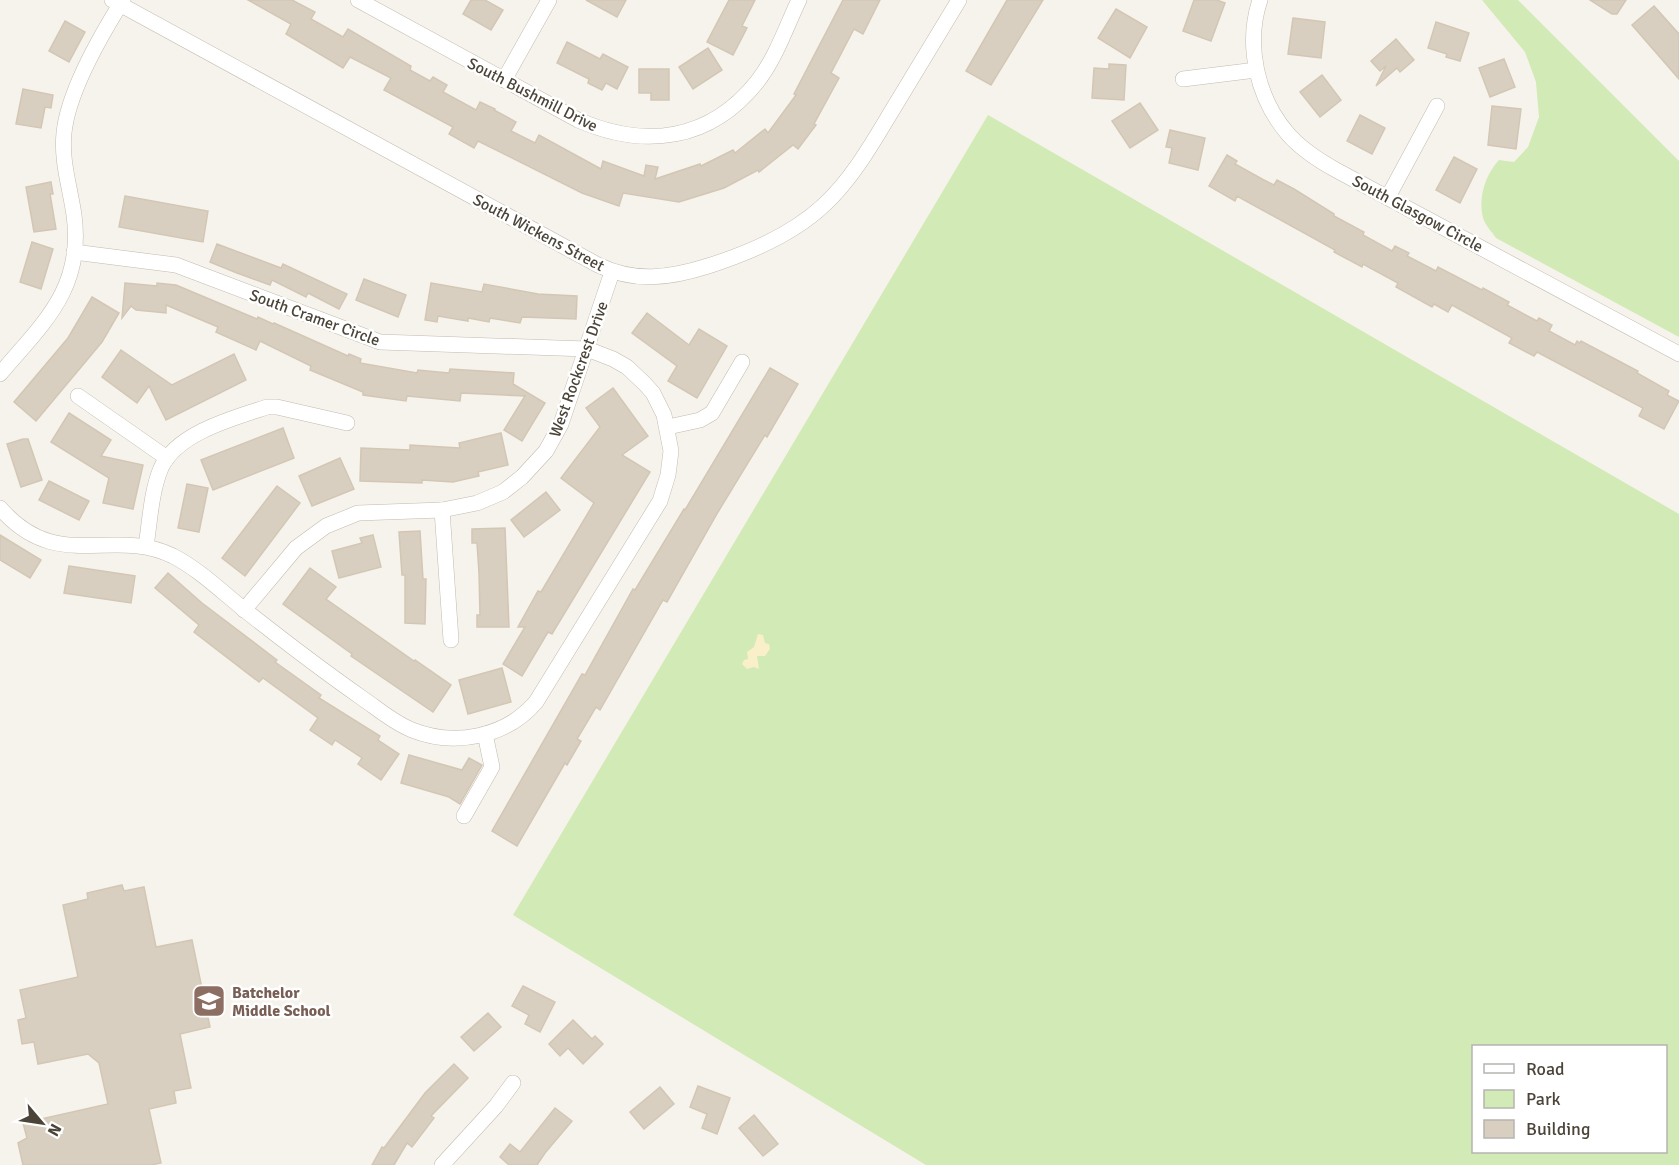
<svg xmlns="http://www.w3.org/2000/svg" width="1679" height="1165" font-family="Signika,sans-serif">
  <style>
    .green { fill: #d2eab5; fill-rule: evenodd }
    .sand { fill: #f9efc9 }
    .building { fill: #d8cfc1; stroke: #d3c7b4; stroke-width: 1.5 }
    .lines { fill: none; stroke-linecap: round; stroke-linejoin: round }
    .minor-casing { stroke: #c2bbae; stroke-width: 16 }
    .minor { stroke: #fff; stroke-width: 15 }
    .labels { text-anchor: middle; stroke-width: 5; stroke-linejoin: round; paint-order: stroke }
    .street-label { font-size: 16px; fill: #4b4439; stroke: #fff }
    .education-label { font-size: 16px; font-weight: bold; fill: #785e54; stroke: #fff; text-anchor: start }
  </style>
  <rect width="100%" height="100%" fill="#f6f3ec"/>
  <g class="green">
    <path d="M 1482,0 L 1518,0 L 1679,161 L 1679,337 L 1496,238 C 1492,232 1485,225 1483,218 C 1478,198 1485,175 1499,160 L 1514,162 L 1528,147 L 1539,117 L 1536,82 L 1525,52 Z"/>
    <path d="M 988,115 L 1679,514 L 1679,1165 L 926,1165 L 513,915 ZM 1474,1046 L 1666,1046 L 1666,1152 L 1474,1152 Z"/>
  </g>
  <polygon class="sand" points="758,634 763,635 765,643 769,644 770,649 765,656 757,656 759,669 754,667 747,669 742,664 744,660 748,659 747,652 754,647"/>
  <g class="building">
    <polygon points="248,0 292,0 315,12 311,19 343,37 348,29 411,66 410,70 430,81 433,77 447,85 443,92 476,110 480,102 495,109 494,110 516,122 511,131 535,143 539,135 601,169 603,161 644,176 646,165 658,167 655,179 700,164 701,166 733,150 735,153 765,129 768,133 796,95 794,94 843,0 880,0 863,34 854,29 831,73 839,78 814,124 816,125 798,149 793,145 759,172 758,170 724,188 679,202 623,193 619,206 582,193 478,141 474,148 449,134 453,127 384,90 391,78 350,57 343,68 286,34 291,24"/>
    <polygon points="471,0 485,0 503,10 491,30 463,14"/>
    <polygon points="586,0 626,0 617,17"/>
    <polygon points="729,0 755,0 742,26 747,28 733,55 707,42"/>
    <polygon points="1007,0 1043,0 991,85 966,71"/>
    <polygon points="1194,0 1217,0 1225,3 1211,41 1183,31"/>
    <polygon points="1590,0 1626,0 1617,14 1612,14"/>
    <polygon points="1654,6 1679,34 1679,79 1632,25"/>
    <polygon points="1116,9 1147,27 1130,58 1098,38"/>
    <polygon points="1293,18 1325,22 1321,58 1288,54"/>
    <polygon points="65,21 85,32 69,62 49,51"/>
    <polygon points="1436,22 1469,33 1460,61 1446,57 1447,54 1428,48"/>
    <polygon points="1396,39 1414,60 1400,72 1397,68 1376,86 1386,66 1380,71 1371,61"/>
    <polygon points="567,42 600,59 603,54 628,67 617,89 606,83 602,90 588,83 589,79 557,63"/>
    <polygon points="708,48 722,70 693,89 679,67"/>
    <polygon points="1504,59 1515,87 1490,97 1479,68"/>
    <polygon points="1109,64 1126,65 1124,100 1092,98 1094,68 1109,69"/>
    <polygon points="639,69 669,69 669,100 651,100 651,93 639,93"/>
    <polygon points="1322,75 1341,100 1320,117 1300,92"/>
    <polygon points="23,89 53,95 51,108 45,107 41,128 16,124"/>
    <polygon points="1140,103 1158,130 1130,148 1112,121"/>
    <polygon points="1492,106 1521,109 1516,149 1488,145"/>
    <polygon points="1360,115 1385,128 1372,154 1347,141"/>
    <polygon points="1170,130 1205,138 1198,170 1169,163 1172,148 1166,147"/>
    <polygon points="1227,155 1237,161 1235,164 1262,179 1274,185 1277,180 1294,189 1334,214 1334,216 1364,232 1363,235 1392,251 1395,246 1409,253 1407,256 1436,271 1438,267 1482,290 1483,288 1509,302 1507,305 1537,321 1539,318 1552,325 1549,331 1575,345 1577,341 1580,343 1581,341 1638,371 1637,373 1669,391 1667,395 1679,401 1664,429 1639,416 1643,408 1537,352 1534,356 1509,343 1512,338 1452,305 1448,312 1434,304 1432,307 1396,287 1398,283 1363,264 1362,267 1334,252 1335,250 1237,196 1235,201 1209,186"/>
    <polygon points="1454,157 1477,169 1460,203 1436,190"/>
    <polygon points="51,182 53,194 50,194 56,229 34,232 26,187"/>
    <polygon points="125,196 208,211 203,242 119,227"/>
    <polygon points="32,242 53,249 41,289 20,282"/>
    <polygon points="217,244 281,268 283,264 347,294 339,309 308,293 306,297 272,280 270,285 237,273 210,262"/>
    <polygon points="364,279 406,295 398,317 356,300"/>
    <polygon points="125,283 157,286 157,283 176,285 257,319 258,317 273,324 274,323 348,356 349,354 361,359 360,363 417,373 418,370 449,373 450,369 514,373 513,384 545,403 522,441 504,430 525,396 461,393 460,401 407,396 406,401 363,395 363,392 310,370 311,366 260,341 256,350 216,332 218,327 166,305 166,313 136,310 131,306 122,318"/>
    <polygon points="431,283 482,292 484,284 538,294 577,296 576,319 522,317 520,323 490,318 489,322 468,318 468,321 438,316 437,322 425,320"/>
    <polygon points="92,297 119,313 102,342 36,421 14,402 68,338"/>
    <polygon points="647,313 689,345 699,329 727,346 697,398 668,381 677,366 632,333"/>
    <polygon points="121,350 172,385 234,354 246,380 166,420 149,386 137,403 102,377"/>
    <polygon points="770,368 798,384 767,437 765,435 718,512 667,602 663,600 600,710 596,707 577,739 581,741 567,765 565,763 517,846 492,831 582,674 585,675 633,589 635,590 684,509 685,510"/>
    <polygon points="613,388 648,436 622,455 650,472 552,634 548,632 522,676 503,664 525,627 518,627 538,591 541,592 594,503 561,478 600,427 586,408"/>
    <polygon points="69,413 111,440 101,456 143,465 133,509 103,503 109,478 51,442"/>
    <polygon points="283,428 294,458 213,490 201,460"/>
    <polygon points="501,433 508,465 478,472 479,476 453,482 422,480 422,483 360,481 361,448 410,450 410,445 460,448 459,443"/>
    <polygon points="23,439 28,439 42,480 21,487 7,444"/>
    <polygon points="340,458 354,489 312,506 299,476"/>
    <polygon points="49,481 89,501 79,520 39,500"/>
    <polygon points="187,484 208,488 199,532 178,528"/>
    <polygon points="277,486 300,503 245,576 222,558"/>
    <polygon points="546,492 560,510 524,537 511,520"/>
    <polygon points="505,528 509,627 477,627 477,615 480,615 479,573 477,543 472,543 472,529"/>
    <polygon points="420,531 423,579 426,579 425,624 405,623 405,575 402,575 399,532"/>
    <polygon points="0,535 41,560 30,578 0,560"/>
    <polygon points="373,535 381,567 339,578 332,551 362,543 360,538"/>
    <polygon points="69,566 135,576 131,603 64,593"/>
    <polygon points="310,568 336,587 326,599 414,661 415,660 451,685 433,712 351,656 352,654 283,604"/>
    <polygon points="168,573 202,603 277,660 275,662 321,695 319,698 380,736 378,740 399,754 381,780 358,764 362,758 335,740 332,745 310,730 318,718 263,678 259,682 194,632 199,625 155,588"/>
    <polygon points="502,668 511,702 468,714 459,680"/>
    <polygon points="409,755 462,770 469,758 482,765 460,804 449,797 401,783"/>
    <polygon points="122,885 124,891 144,887 156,947 192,940 210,1027 180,1034 191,1088 174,1091 176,1103 149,1109 161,1163 151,1165 23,1165 18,1143 27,1138 23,1123 108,1104 99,1063 88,1054 38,1064 34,1042 22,1044 18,1020 26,1018 20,990 78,977 63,905 88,899 87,893"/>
    <polygon points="523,986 555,1002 540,1032 525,1024 529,1015 512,1006"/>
    <polygon points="488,1013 501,1027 474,1051 461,1037"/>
    <polygon points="573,1020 592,1039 595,1036 603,1044 583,1064 568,1048 560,1056 549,1044"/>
    <polygon points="454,1064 468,1078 431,1116 434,1118 412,1147 407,1143 394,1165 372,1165 382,1147 384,1148 425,1093"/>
    <polygon points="698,1086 730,1098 717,1134 702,1128 707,1114 690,1107"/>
    <polygon points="660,1087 674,1104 644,1129 630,1112"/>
    <polygon points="555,1108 572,1121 545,1153 537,1165 509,1165 500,1157 510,1144 520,1152"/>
    <polygon points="754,1115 778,1144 763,1156 739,1128"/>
  </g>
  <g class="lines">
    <g class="minor-casing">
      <g id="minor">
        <path d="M 112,0 L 598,265 C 635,283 670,278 708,266 C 749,253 792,235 824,205 C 853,178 873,142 893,109 C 915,73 937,36 959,0"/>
        <path d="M 358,0 L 578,120 C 645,149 710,141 757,82 C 776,58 786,27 799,0"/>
        <path d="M 1260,0 C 1245,45 1257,98 1288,134 C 1301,149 1318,160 1336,170 L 1679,354"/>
        <polyline points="1183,79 1256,70"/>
        <polyline points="504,80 549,0"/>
        <polyline points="1388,197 1437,106"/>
        <path d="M 0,374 C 43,323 84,289 74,215 C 70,187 61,161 64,133 C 68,92 101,35 123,0"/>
        <polyline points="78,396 167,458"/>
        <polyline points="668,427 700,420 712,413 742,362"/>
        <path d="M 0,508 C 57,574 111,526 173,556 C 200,570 222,592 246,611 C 284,641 322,670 362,698 C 378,709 394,723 412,730 C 455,747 506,737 536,702 L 660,501 L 668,475 L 671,451 L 664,415 L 653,393 L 645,384 L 627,367 L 613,359 L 587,349 L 380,342 L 176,265 L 74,252"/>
        <polyline points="442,510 451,640"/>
        <path d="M 146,546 C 150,521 151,492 161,468 C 177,433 233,418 267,407 L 277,407 L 347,423"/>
        <polyline points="244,610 296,548 326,526 358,513 442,510 477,503 503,492 522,477 546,451 561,424 612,272"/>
        <polyline points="464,816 492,767 485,734"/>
        <polyline points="442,1165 496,1106 513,1083"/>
      </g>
    </g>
    <use href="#minor" class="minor"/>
  </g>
  <defs>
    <g id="school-square" transform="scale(1.725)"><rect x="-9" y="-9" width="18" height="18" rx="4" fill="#8d6e63" stroke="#fff"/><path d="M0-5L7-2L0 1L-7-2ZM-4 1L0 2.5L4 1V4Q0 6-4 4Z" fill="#fff"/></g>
  </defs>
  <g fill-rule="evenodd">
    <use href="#school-square" x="209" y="1001"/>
  </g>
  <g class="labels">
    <g class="street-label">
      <text transform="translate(533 94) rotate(27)" y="6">South Bushmill Drive</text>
      <text transform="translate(1418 213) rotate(28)" y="6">South Glasgow Circle</text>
      <text transform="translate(539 232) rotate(28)" y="6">South Wickens Street</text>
      <text transform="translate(315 317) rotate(20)" y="6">South Cramer Circle</text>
      <text transform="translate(578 369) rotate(-70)" y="6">West Rockcrest Drive</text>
    </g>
    <g class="education-label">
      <text x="232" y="998">Batchelor<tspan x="232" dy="18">Middle School</tspan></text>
    </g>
  </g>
  <rect x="1472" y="1045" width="195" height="108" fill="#ffffff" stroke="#b7b4b0" stroke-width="1.5"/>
  <rect x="1484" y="1064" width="30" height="9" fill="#ffffff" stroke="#b7b4b0" stroke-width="1.5"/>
  <text x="1526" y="1075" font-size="18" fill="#4b4439">Road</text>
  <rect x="1484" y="1090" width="30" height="18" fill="#d2eab5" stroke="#b7b4b0" stroke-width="1.5"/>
  <text x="1526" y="1105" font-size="18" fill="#4b4439">Park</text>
  <rect x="1484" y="1120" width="30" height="18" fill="#d8cfc1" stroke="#b7b4b0" stroke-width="1.5"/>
  <text x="1526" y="1135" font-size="18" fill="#4b4439">Building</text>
  <g transform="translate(42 1123) rotate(119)" stroke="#ffffff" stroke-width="4.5" paint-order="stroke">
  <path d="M0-4.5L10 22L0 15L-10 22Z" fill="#4b4439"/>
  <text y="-9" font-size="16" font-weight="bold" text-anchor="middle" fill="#4b4439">N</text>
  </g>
</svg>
